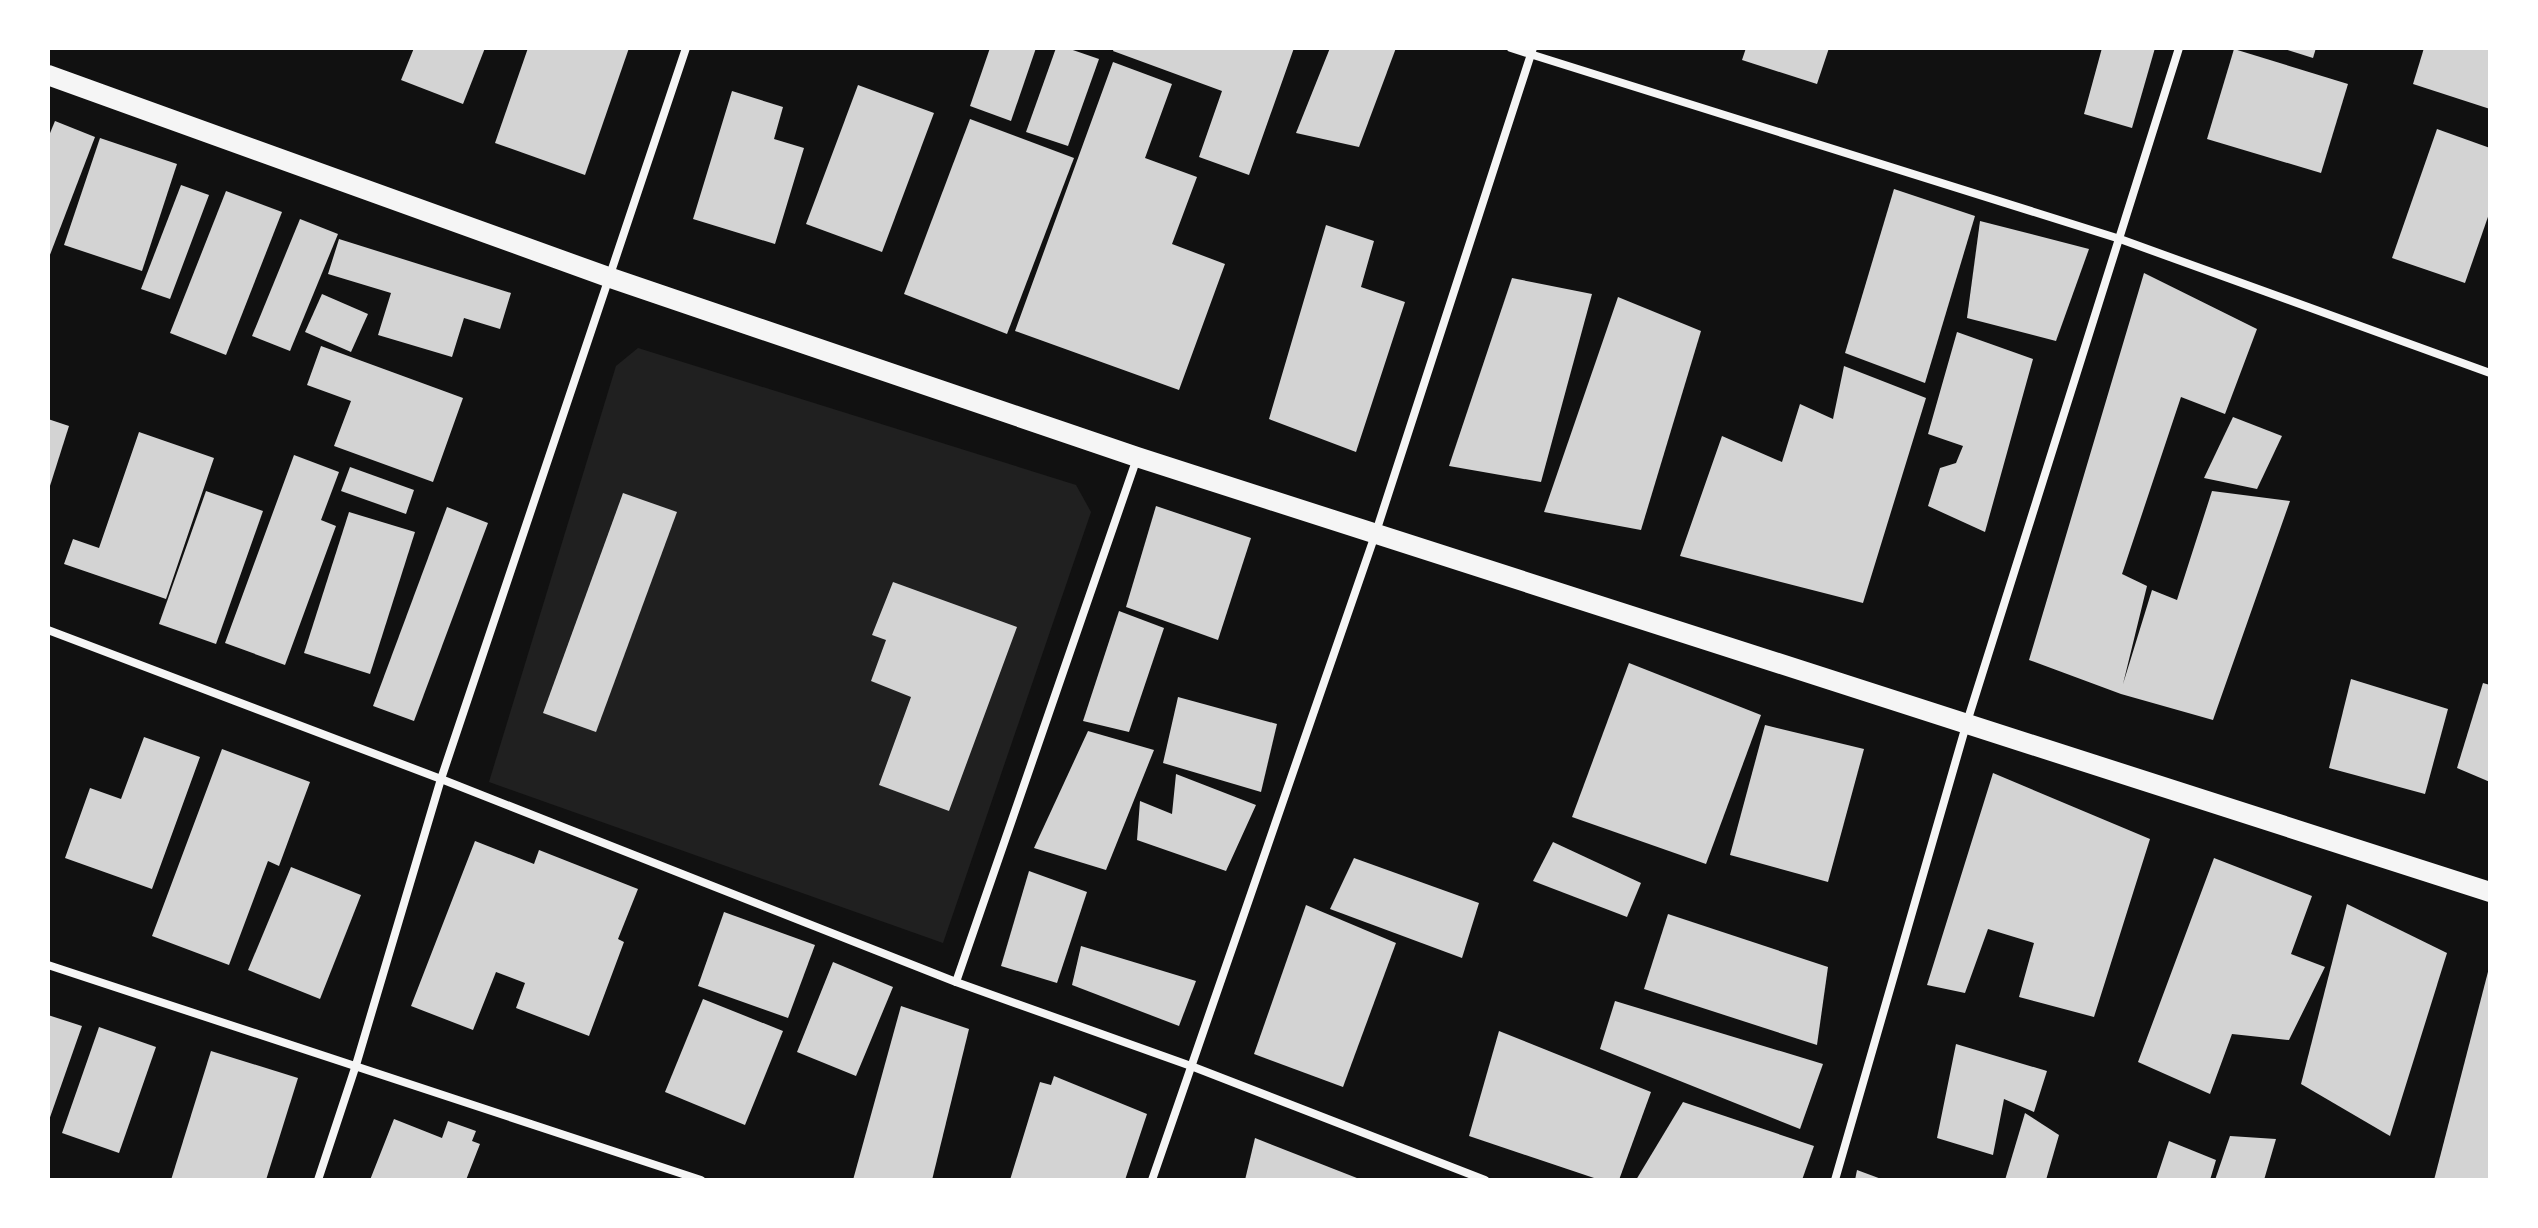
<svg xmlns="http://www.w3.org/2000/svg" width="2538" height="1228" font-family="'Asap Condensed',sans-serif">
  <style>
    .green { fill: #202020 }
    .building { fill: #d3d3d3 }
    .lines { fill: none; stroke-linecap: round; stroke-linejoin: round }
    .minor { stroke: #f5f5f5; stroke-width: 8 }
    .primary { stroke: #f5f5f5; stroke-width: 20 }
  </style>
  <rect width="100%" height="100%" fill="#111"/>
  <polygon class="green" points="638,348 1076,485 1091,512 943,943 489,782 616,366"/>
  <g class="building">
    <polygon points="414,48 485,48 463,104 401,80"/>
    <polygon points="528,48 629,48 585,175 495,143"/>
    <polygon points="990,48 1036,48 1011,121 970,106"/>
    <polygon points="1056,48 1067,48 1099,59 1068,146 1026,132"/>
    <polygon points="1114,48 1294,48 1249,175 1199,157 1222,91 1113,51"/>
    <polygon points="1330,48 1396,48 1359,147 1296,133"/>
    <polygon points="1746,48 1829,48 1817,84 1742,60"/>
    <polygon points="2102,48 2155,48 2132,128 2084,114"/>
    <polygon points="2281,48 2316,48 2313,58"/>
    <polygon points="2424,48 2490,48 2490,109 2413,84"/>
    <polygon points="2234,49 2348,84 2321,173 2207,139"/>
    <polygon points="1113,62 1172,84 1145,158 1197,177 1172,244 1225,264 1179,390 1015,331"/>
    <polygon points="858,85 934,113 882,252 806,224"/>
    <polygon points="732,91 783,107 774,139 804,148 775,244 693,219"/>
    <polygon points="970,119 1074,158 1007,334 904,294"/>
    <polygon points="55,121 95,137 48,260 48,138"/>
    <polygon points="2437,129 2490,148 2490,211 2465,283 2392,258"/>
    <polygon points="100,138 177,164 142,271 64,245"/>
    <polygon points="181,185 209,195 170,299 141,289"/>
    <polygon points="1894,189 1975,216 1925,383 1845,353"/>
    <polygon points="226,191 282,212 226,355 170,333"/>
    <polygon points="300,219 338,234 290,351 252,336"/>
    <polygon points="1980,221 2089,249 2056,341 1967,318"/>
    <polygon points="1326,225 1374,241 1361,287 1405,302 1356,452 1269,419"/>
    <polygon points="339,239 511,293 500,329 464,318 452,357 378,335 391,293 328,274"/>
    <polygon points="2144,273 2257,329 2225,414 2181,397 2122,574 2147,586 2123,684 2152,590 2177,600 2212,491 2290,501 2213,720 2121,694 2029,660"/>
    <polygon points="1512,278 1592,294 1541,482 1449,466"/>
    <polygon points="322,294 368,314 351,352 305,332"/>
    <polygon points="1618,297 1701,331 1641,530 1544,512"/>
    <polygon points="1957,332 2033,359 1985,532 1928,506 1940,468 1956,463 1963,446 1928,434"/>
    <polygon points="321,346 463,398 433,482 334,446 351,401 307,385"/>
    <polygon points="1844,366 1926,398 1863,603 1680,556 1722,436 1782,462 1800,404 1833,419"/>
    <polygon points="2233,417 2282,436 2257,489 2204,478"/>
    <polygon points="48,419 69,426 49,489 48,489"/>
    <polygon points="139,432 214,458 166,599 64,564 73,539 99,548"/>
    <polygon points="294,455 339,472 321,520 336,526 285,665 225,643"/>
    <polygon points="350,467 414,490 406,514 341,491"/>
    <polygon points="206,491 263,511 216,644 159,624"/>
    <polygon points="623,493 677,512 596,732 543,713"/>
    <polygon points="1156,506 1251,538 1218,640 1126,607"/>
    <polygon points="447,507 488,523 414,721 373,706"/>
    <polygon points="349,512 415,532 370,674 304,653"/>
    <polygon points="893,582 1017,627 949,811 879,785 911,697 871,681 886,640 872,635"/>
    <polygon points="1119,611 1164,628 1129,732 1083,721"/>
    <polygon points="1629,663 1761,715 1706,864 1572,817"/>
    <polygon points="2351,679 2448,709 2425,794 2329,768"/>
    <polygon points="2483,683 2490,685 2490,782 2457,768"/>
    <polygon points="1178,697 1277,724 1261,792 1163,763"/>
    <polygon points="1765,725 1864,749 1828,882 1730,855"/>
    <polygon points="1088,731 1154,750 1106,870 1034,848"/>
    <polygon points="144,737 200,757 152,889 65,858 90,788 121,799"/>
    <polygon points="222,749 310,782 279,866 268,861 229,965 152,936"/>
    <polygon points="1993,773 2150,839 2094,1017 2019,997 2034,943 1988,929 1965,993 1927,985"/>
    <polygon points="1176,774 1256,805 1226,871 1137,840 1140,801 1172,814"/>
    <polygon points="475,841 534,864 539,850 638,889 618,939 624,942 589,1036 516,1008 525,983 496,972 473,1030 411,1006"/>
    <polygon points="1553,842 1641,883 1627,917 1533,881"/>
    <polygon points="1354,858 1479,903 1462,958 1330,909"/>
    <polygon points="2214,858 2312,896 2291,954 2325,967 2289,1040 2232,1034 2210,1094 2138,1062"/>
    <polygon points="291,867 361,895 320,999 248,970"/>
    <polygon points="1029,871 1087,892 1057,983 1001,966"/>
    <polygon points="2347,904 2447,953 2390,1136 2301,1084"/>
    <polygon points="1306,905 1396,943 1343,1087 1254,1054"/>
    <polygon points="724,912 815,945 788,1018 698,986"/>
    <polygon points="1668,914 1828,967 1817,1045 1644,989"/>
    <polygon points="1081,946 1196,981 1179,1026 1072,985"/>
    <polygon points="833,962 893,987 856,1076 797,1052"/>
    <polygon points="2489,968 2490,1180 2434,1180"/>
    <polygon points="703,999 783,1031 745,1125 665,1092"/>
    <polygon points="1615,1001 1823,1064 1800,1129 1600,1049"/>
    <polygon points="901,1006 969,1029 932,1180 853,1180"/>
    <polygon points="48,1015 82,1026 48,1123"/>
    <polygon points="99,1027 156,1047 119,1153 62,1133"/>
    <polygon points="1499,1031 1651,1092 1619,1180 1600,1180 1469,1136"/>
    <polygon points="1956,1044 2047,1071 2034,1112 2004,1099 1993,1155 1937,1138"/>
    <polygon points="211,1051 298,1078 266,1180 171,1180"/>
    <polygon points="1054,1076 1147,1114 1125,1180 1010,1180 1040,1082 1051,1085"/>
    <polygon points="1683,1102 1814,1146 1802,1180 1636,1180"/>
    <polygon points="2025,1113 2059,1135 2046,1180 2005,1180"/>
    <polygon points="394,1119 442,1138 448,1121 476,1131 472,1141 480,1144 466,1180 370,1180"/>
    <polygon points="2230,1136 2276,1139 2264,1180 2215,1180"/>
    <polygon points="1255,1138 1362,1180 1245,1180"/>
    <polygon points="2169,1141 2216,1160 2210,1180 2156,1180"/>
    <polygon points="1857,1170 1884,1180 1855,1180"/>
  </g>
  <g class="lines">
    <g class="minor">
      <polyline points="1511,48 2120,239 2490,373"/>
      <polyline points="48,630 441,779 956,982 1191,1066 1485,1180"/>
      <polyline points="48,965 701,1180"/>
      <polyline points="956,982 1137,458"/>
      <polyline points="318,1180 356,1065 441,779 686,48"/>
      <polyline points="1152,1180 1375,535 1533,48"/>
      <polyline points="1835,1180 1967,722 2179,48"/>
    </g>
    <polyline class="primary" points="48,75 608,277 1137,457 2490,892"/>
  </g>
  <rect width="2538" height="1228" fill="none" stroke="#ffffff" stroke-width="100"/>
</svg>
